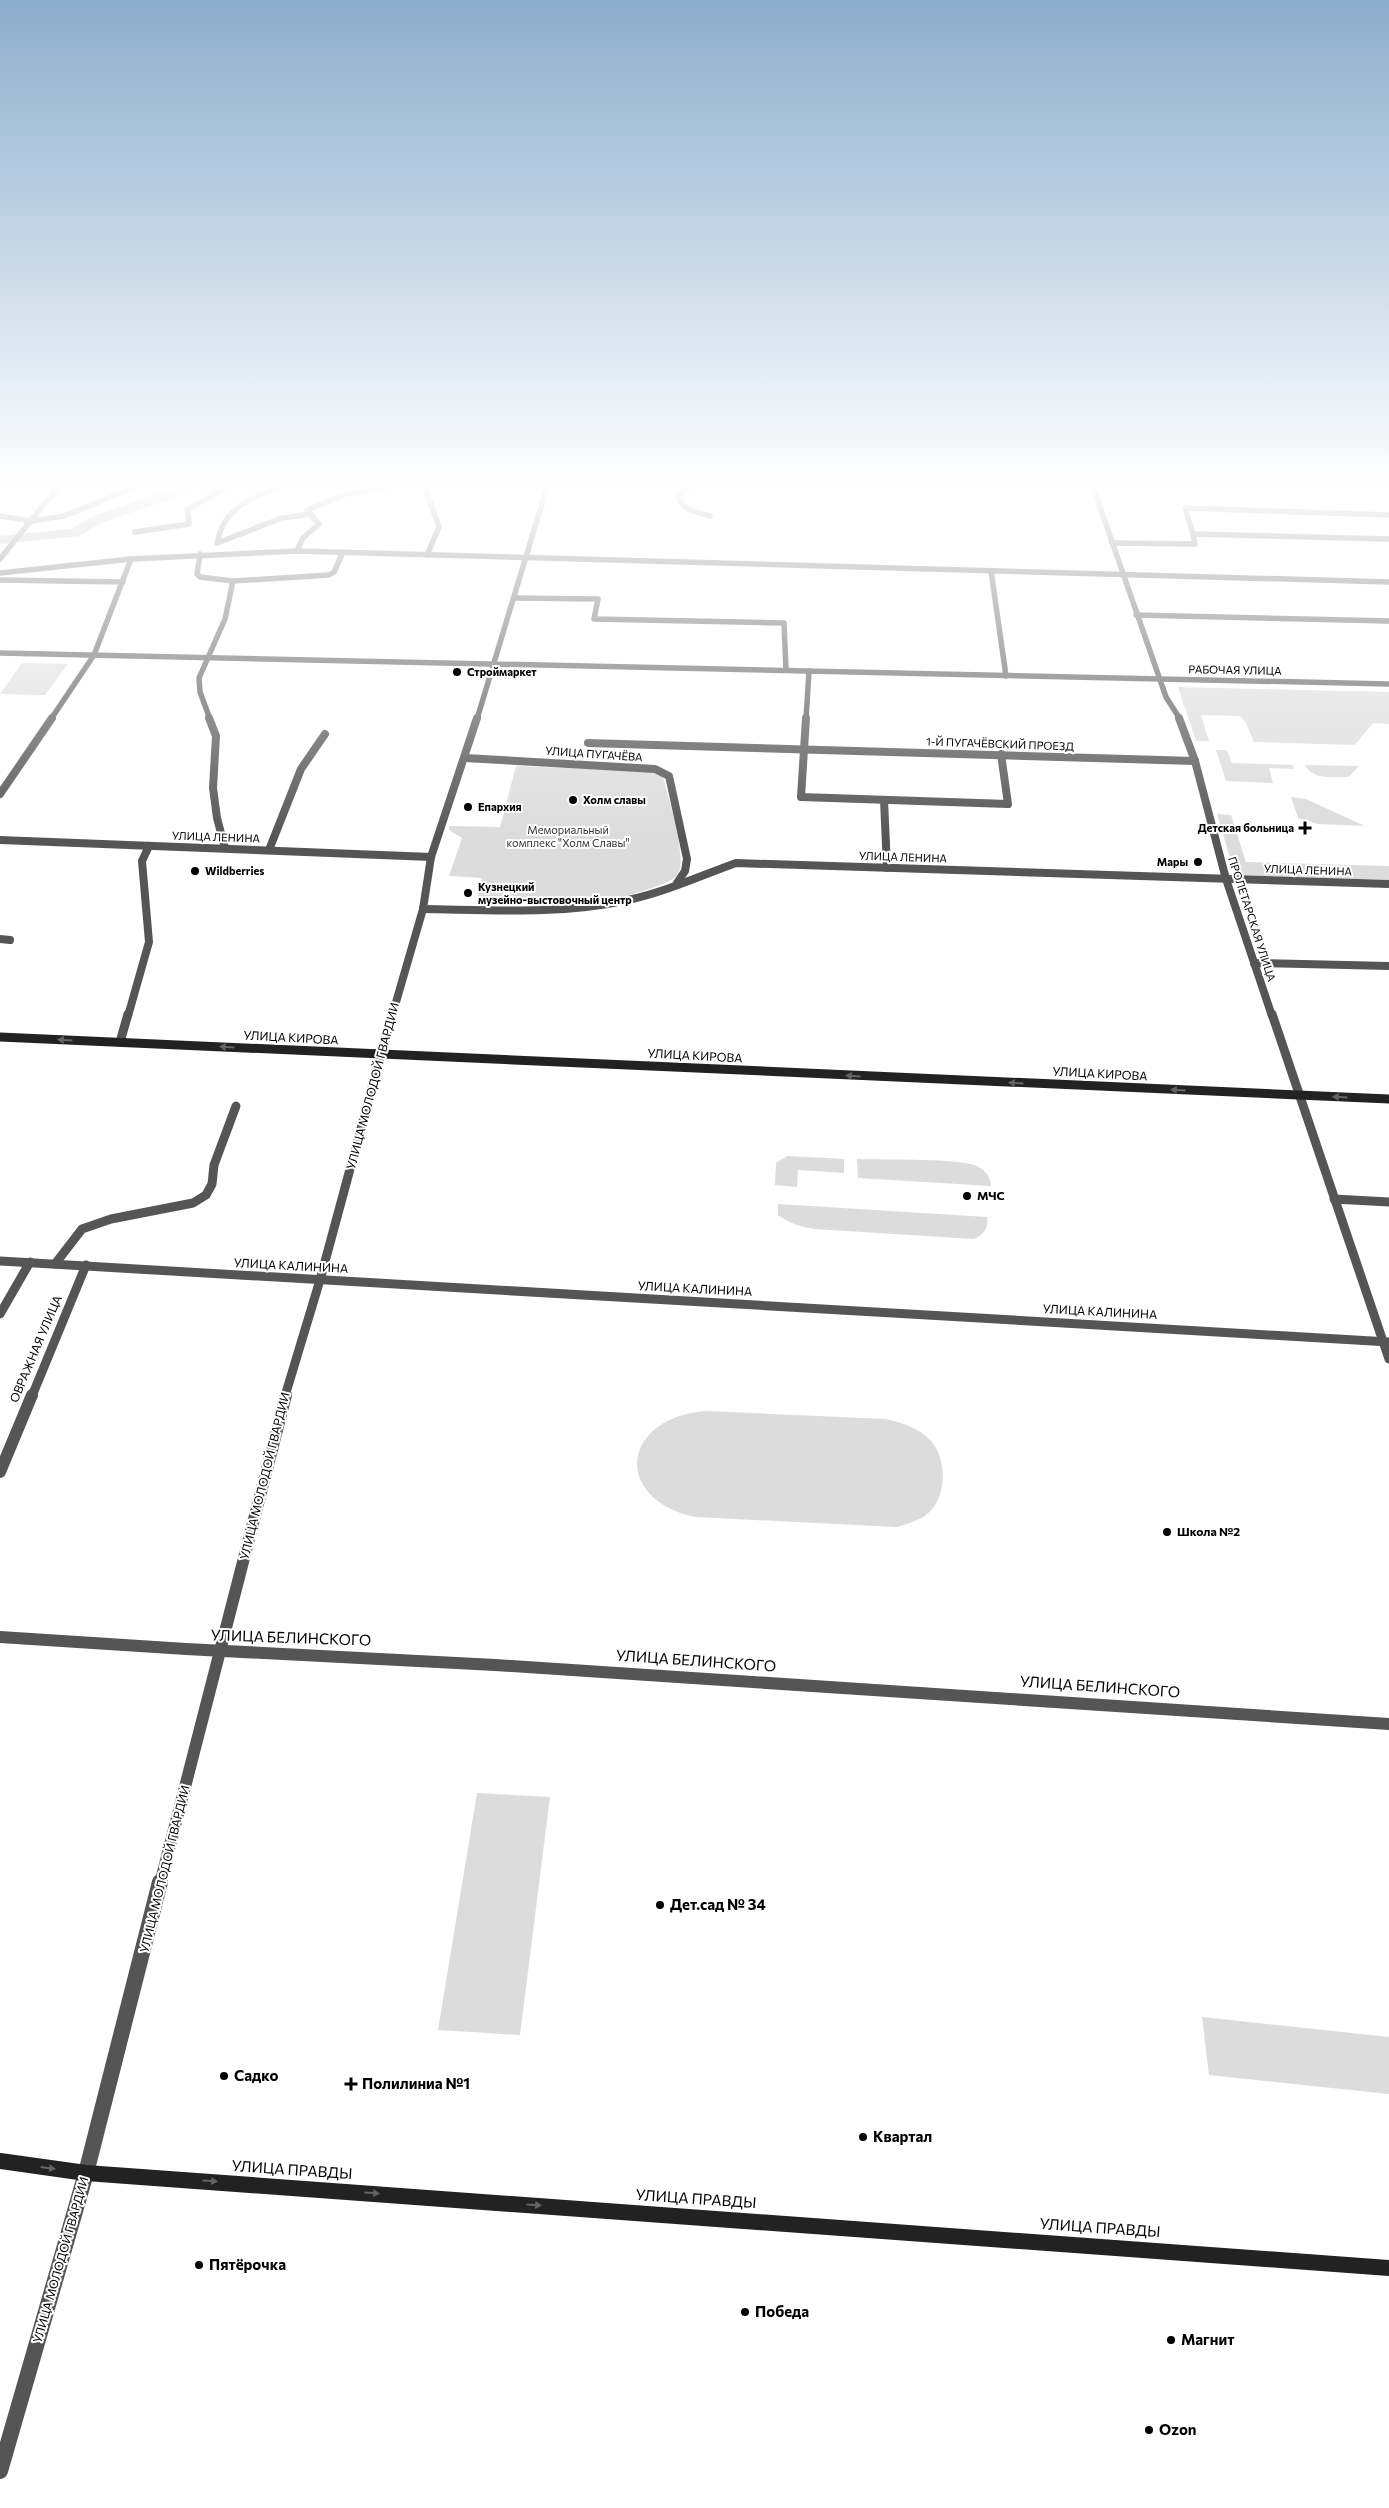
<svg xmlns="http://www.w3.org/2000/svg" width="1389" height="2508" font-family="Commissioner,sans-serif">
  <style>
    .green { fill: #dcdcdc }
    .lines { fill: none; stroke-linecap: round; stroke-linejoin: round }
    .river { fill: #a3a3a3; fill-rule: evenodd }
    .street-far4 { stroke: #555; stroke-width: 5.5 }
    .street-far3 { stroke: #555; stroke-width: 8 }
    .street-far2 { stroke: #555; stroke-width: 9 }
    .street-far1 { stroke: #555; stroke-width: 12 }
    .street { stroke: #555; stroke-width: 16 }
    .secondary-far1 { stroke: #222; stroke-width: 9 }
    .secondary { stroke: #222; stroke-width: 16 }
    .oneway { fill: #646464 }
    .poi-dot { fill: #000; stroke: #fff; stroke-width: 2 }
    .labels { text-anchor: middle; stroke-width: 4; stroke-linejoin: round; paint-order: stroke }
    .far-street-label { font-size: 11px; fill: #000; stroke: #fff }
    .far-poi-label { font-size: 11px; font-weight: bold; fill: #000; stroke: #fff; text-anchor: start }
    .far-park-label { font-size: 11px; fill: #333; stroke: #fff }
    .street-label { font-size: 12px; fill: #000; stroke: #fff }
    .poi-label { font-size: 12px; font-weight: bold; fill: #000; stroke: #fff; text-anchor: start }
    .near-street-label { font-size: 15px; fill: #000; stroke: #fff }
    .near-poi-label { font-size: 15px; font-weight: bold; fill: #000; stroke: #fff; text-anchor: start }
  </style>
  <rect width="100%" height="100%" fill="#fff"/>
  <g class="green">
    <polygon points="22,663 68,664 45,695 0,694"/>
    <polygon points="1178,687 1389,692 1389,724 1373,723 1355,745 1254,742 1246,723 1240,716 1201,715 1209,741 1196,741"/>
    <polygon points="1216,750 1227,750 1232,763 1293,765 1294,769 1269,768 1273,783 1226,781"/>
    <path d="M 1305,765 L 1359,766 L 1348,777 C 1332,777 1313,780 1305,765 Z"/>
    <path d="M 516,766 L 652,772 L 663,777 C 668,797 686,855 679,871 C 675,881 664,883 655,887 C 598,909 536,903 477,901 L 482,878 L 449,876 L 462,838 L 449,830 L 449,826 L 500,827 Z"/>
    <polygon points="1291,797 1306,799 1365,826 1318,824 1298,818"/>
    <polygon points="1217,814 1231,815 1246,862 1389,866 1389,880 1235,875"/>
    <polygon points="787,1156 844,1159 844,1173 798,1170 797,1187 775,1185 776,1163"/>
    <path d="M 857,1159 C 880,1160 960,1158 977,1166 C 986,1171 990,1176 991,1186 L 858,1178 Z"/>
    <path d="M 778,1204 L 987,1217 C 989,1227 984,1235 974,1239 L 815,1229 C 802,1227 790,1224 778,1215 Z"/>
    <path d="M 705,1411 L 886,1419 C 902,1423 920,1428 931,1441 C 948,1460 947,1500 926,1515 C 918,1521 906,1524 897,1527 L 695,1517 C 611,1498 622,1418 705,1411 Z"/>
    <polygon points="477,1793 550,1797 520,2035 438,2030"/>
    <polygon points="1202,2017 1389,2037 1389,2094 1209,2075"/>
  </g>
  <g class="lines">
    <polygon class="river" points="177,487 192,487 168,500 101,523 79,536 0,544 0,536 71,529 91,517"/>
    <g class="street-far4">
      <polyline points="425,487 439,527 427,555"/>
      <path d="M 689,487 L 678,495 C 682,511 696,512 710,516"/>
      <polyline points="1093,487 1166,697 1180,719"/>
      <polyline points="1389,515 1185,508 1193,534 1389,539"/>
      <polyline points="0,516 31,521 64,516 135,487"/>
      <polyline points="135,532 189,524 188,509 227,487"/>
      <path d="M 218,539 C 225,508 252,497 280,487"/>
      <polyline points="217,543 282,518 311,514"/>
      <polyline points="1112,543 1195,544 1193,534"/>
      <polyline points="297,551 303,538 319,524 307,510 345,494 386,487"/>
      <polyline points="200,554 197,574 200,577 233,581 329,575 334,572 343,552"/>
      <polyline points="0,559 58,487"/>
      <polyline points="991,571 1006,676"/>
      <polyline points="0,573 131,559 297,551 1389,582"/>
      <polyline points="0,580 123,582"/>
      <polyline points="514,598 598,599 594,619 784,623 786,670"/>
      <polyline points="1136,615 1389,621"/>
      <polyline points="0,653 1389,684"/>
      <polyline points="51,719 94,655 131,559"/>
      <polyline points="210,719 200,692 199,678 225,619 233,581"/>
      <polyline points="477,719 547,487"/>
      <polyline points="806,719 809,671"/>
    </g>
    <g class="street-far3">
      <polyline points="209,718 216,736 213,788 217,818 225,848"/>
      <polyline points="806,718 801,797 1008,804 1001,754"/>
      <polyline points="1179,718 1195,761 1226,879 1272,1016"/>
      <polyline points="588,743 1195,761"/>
      <polyline points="465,758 655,769 669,776 687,859 685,871 677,883"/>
      <polyline points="0,794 52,718"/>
      <polyline points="884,800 887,868"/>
      <polyline points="0,840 431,857"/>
      <polyline points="269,850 301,769 325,734"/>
      <path d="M 423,909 C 491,910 561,915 628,900 C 665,892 700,876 736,863 L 1389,884"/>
      <polyline points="0,939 10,940"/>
      <polyline points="1254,963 1389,966"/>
      <polyline points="128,1016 149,942 142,861 149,846"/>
      <polyline points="392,1016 423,909 431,857 477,718"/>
    </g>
    <g class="street-far2">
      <polyline points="1272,1014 1389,1359"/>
      <polyline points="120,1042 128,1014"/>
      <polyline points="1334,1199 1389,1202"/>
      <polyline points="0,1261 1389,1342"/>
      <polyline points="55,1264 82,1229 111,1219 193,1203 206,1195 212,1184 214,1165 236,1106"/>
      <polyline points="0,1314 30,1262"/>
      <polyline points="32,1396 86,1265"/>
      <polyline points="285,1396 320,1280 392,1014"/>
    </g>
    <g class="street-far1">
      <polyline points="0,1472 32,1395"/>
      <polyline points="0,1637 186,1649 495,1665 1389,1724"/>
      <polyline points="160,1884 286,1395"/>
    </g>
    <polyline class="street" points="0,2471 86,2173 160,1882"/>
    <polyline class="secondary-far1" points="0,1037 1389,1099"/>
    <polyline class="secondary" points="0,2161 86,2173 1389,2268"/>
  </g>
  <defs><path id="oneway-solid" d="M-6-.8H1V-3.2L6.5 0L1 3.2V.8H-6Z" transform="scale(1.25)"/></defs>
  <g class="oneway">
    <use href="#oneway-solid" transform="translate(65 1040) rotate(-177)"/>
    <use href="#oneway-solid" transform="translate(227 1047) rotate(-177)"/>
    <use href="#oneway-solid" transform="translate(853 1076) rotate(-177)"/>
    <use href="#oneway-solid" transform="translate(1016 1083) rotate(-177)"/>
    <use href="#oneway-solid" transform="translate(1178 1090) rotate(-177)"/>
    <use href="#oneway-solid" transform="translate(1340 1097) rotate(-177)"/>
    <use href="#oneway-solid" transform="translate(48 2168) rotate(7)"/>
    <use href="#oneway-solid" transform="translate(210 2181) rotate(4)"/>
    <use href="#oneway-solid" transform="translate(372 2193) rotate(4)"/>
    <use href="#oneway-solid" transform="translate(534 2205) rotate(4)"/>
  </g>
  <linearGradient id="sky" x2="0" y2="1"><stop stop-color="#8cadcc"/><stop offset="0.58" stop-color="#fff"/><stop offset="1" stop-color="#fff" stop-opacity="0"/></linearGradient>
  <rect width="1389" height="838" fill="url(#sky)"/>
  <g class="poi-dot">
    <circle cx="457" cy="672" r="5"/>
    <circle cx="573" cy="800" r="5"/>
    <circle cx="468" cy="807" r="5"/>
    <path d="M1302.5 820.5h5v5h5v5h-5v5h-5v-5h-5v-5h5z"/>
    <circle cx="1198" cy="862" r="5"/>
    <circle cx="195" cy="871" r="5"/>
    <circle cx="468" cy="893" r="5"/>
    <circle cx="967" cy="1196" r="5"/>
    <circle cx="1167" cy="1532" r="5"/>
    <circle cx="660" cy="1905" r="5"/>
    <circle cx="224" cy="2076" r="5"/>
    <path d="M348.5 2076.5h5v5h5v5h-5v5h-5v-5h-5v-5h5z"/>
    <circle cx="863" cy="2137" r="5"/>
    <circle cx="199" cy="2265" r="5"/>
    <circle cx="745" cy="2312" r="5"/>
    <circle cx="1171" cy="2340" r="5"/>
    <circle cx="1149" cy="2430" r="5"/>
  </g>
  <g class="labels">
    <g class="far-street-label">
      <text transform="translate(1235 670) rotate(1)" y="4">РАБОЧАЯ УЛИЦА</text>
      <text transform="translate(1000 744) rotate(2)" y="4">1-Й ПУГАЧЁВСКИЙ ПРОЕЗД</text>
      <text transform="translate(594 754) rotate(4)" y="4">УЛИЦА ПУГАЧЁВА</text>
      <text transform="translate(216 837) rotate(2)" y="4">УЛИЦА ЛЕНИНА</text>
      <text transform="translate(903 857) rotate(2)" y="4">УЛИЦА ЛЕНИНА</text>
      <text transform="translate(1308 870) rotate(2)" y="4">УЛИЦА ЛЕНИНА</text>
      <text transform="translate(1252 919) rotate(72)" y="4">ПРОЛЕТАРСКАЯ УЛИЦА</text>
    </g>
    <g class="far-poi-label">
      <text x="467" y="676">Строймаркет</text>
      <text x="583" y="804">Холм славы</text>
      <text x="478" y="811">Епархия</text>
      <text x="1294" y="832" text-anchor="end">Детская больница</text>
      <text x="1188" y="866" text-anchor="end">Мары</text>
      <text x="205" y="875">Wildberries</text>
      <text x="478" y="891">Кузнецкий<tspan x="478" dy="13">музейно-выстовочный центр</tspan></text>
    </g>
    <g class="far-park-label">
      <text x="568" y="834">Мемориальный<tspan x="568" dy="13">комплекс "Холм Славы"</tspan></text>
    </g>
    <g class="street-label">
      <text transform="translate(291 1038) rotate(3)" y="4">УЛИЦА КИРОВА</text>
      <text transform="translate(695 1056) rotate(3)" y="4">УЛИЦА КИРОВА</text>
      <text transform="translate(1100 1074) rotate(3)" y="4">УЛИЦА КИРОВА</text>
      <text transform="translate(373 1086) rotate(-75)" y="4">УЛИЦА МОЛОДОЙ ГВАРДИИ</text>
      <text transform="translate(291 1266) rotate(3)" y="4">УЛИЦА КАЛИНИНА</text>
      <text transform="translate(695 1289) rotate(3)" y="4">УЛИЦА КАЛИНИНА</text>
      <text transform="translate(1100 1312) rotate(3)" y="4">УЛИЦА КАЛИНИНА</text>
      <text transform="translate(36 1349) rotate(-67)" y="4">ОВРАЖНАЯ УЛИЦА</text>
      <text transform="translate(265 1476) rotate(-76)" y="4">УЛИЦА МОЛОДОЙ ГВАРДИИ</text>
      <text transform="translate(165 1869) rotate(-76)" y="4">УЛИЦА МОЛОДОЙ ГВАРДИИ</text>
      <text transform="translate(61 2260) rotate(-74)" y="4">УЛИЦА МОЛОДОЙ ГВАРДИИ</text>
    </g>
    <g class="poi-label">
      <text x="977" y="1200">МЧС</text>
      <text x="1177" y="1536">Школа №2</text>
    </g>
    <g class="near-street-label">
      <text transform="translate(291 1638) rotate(2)" y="5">УЛИЦА БЕЛИНСКОГО</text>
      <text transform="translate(696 1661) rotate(4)" y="5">УЛИЦА БЕЛИНСКОГО</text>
      <text transform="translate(1100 1687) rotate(4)" y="5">УЛИЦА БЕЛИНСКОГО</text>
      <text transform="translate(292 2170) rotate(4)" y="5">УЛИЦА ПРАВДЫ</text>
      <text transform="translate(696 2199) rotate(4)" y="5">УЛИЦА ПРАВДЫ</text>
      <text transform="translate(1100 2228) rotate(4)" y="5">УЛИЦА ПРАВДЫ</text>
    </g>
    <g class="near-poi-label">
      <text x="670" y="1910">Дет.сад № 34</text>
      <text x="234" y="2081">Садко</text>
      <text x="362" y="2089">Полилиниа №1</text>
      <text x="873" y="2142">Квартал</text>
      <text x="209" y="2270">Пятёрочка</text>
      <text x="755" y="2317">Победа</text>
      <text x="1181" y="2345">Магнит</text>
      <text x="1159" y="2435">Ozon</text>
    </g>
  </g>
</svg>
